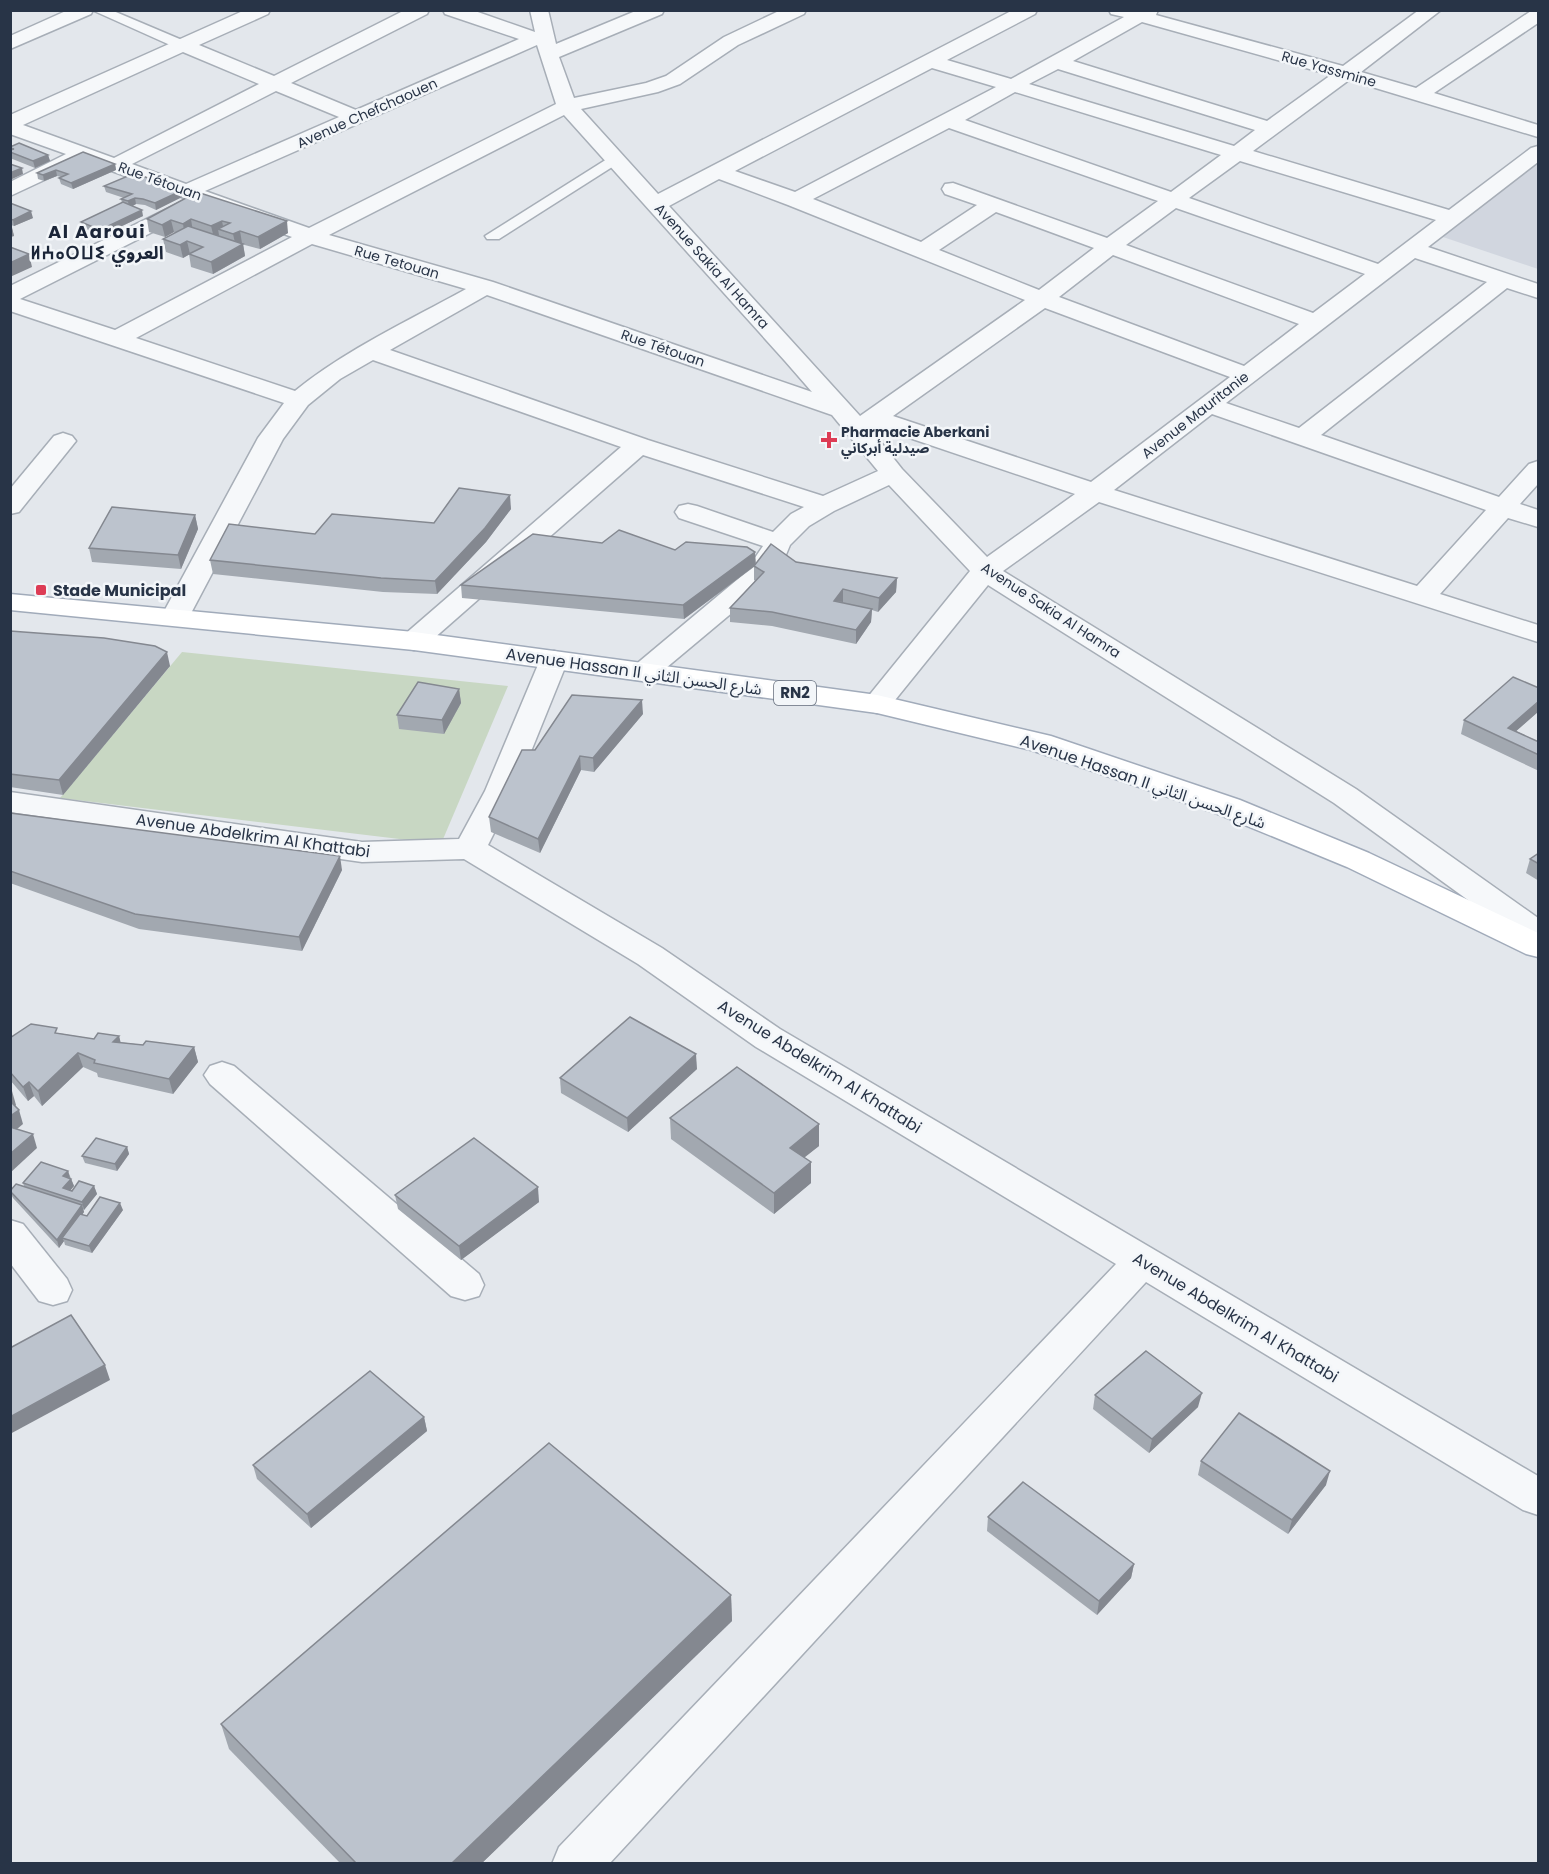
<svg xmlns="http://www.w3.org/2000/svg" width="1549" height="1874" font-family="Poppins,'Noto Sans Arabic','Noto Sans Tifinagh',sans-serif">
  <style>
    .built { fill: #d1d6df }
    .green { fill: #c8d7c3 }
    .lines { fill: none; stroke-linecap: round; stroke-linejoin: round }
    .service-casing { stroke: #a7aeb7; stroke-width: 3 }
    .minor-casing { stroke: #a7aeb7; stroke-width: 3 }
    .primary-casing { stroke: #a1abba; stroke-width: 3 }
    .service { fill: #f6f8fa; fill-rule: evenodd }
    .minor { fill: #f6f8fa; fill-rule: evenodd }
    .primary { fill: #fff; fill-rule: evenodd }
    .wall { fill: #a2a8b0 }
    .shaded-wall { fill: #848890 }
    .building { fill: #bcc3cd; stroke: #848890; stroke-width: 1.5 }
    .poi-dot { fill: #dd3c55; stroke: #f3f6f9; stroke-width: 2 }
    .labels { text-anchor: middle; stroke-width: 5; stroke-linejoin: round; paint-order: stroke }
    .far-street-label { font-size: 14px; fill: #283447; stroke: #f3f6f9 }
    .far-poi-label { font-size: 14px; font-weight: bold; fill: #283447; stroke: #f3f6f9; text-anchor: start }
    .shield { fill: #f3f6f9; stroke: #656e7c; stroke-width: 1.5 }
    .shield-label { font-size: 15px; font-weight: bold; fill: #283447 }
    .poi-label { font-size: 16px; font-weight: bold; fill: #283447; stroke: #f3f6f9; text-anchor: start }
    .street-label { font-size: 16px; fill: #283447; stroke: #f3f6f9 }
    .far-district-label { font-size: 18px; font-weight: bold; letter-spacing: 1.5px; fill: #1b2538; stroke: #f3f6f9 }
  </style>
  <rect width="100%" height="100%" fill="#e3e7ec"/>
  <polygon class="built" points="1538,163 1538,269 1440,236"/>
  <polygon class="green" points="182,652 508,686 441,844 60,798"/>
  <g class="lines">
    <g class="service-casing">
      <g id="service">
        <polygon points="92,10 111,10 189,43 191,46 184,50 179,49"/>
        <polygon points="615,154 620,156 623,159 620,162 499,239 487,239 485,236"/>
      </g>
    </g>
    <g class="minor-casing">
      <g id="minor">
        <polygon points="68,10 93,10 91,14 10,49 10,36"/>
        <path d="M 245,10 L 270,10 L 268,14 L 199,45 L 274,76 L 405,10 L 429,10 L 427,14 L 291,83 L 356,110 L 519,39 L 445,14 L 443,10 L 472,10 L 535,32 L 530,10 L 548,10 L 556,44 L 638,10 L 664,10 L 662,14 L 559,57 L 574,98 L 646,83 L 666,76 L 724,37 L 781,10 L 806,10 L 804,14 L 738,45 L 680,84 L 658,92 L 581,109 L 658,194 L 1013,10 L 1037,10 L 1035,14 L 947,60 L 1011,79 L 1124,17 L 1111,14 L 1109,10 L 1158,10 L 1156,15 L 1343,66 L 1419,10 L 1441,10 L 1361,72 L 1416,88 L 1531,11 L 1538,10 L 1538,23 L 1434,93 L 1538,125 L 1538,137 L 1349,80 L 1253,151 L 1449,210 L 1531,148 L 1538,146 L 1538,162 L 1428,247 L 1538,284 L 1538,298 L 1507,288 L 1321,435 L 1499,497 L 1529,464 L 1538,461 L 1538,484 L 1520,504 L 1538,510 L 1538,527 L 1508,518 L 1440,594 L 1538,625 L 1538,642 L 1099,502 L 1003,571 L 1356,789 L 1538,918 L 1538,945 L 1526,942 L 1334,803 L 988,585 L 887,710 L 877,713 L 867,710 L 862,704 L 867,698 L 970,571 L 889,485 L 834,511 L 809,526 L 790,545 L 785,557 L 764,586 L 654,678 L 644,681 L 634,678 L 630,672 L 634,666 L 744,574 L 763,546 L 679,518 L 675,512 L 679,506 L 688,504 L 697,506 L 773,532 L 791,514 L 804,507 L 643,455 L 424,647 L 414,650 L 404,647 L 400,641 L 404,635 L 621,447 L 373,360 L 340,379 L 308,405 L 283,439 L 189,617 L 185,623 L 175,625 L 165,623 L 161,617 L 258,438 L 284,403 L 10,311 L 10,286 L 187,199 L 85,161 L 10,196 L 10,182 L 66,154 L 10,134 L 10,115 ZM 1142,22 L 1331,75 L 1267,121 L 1073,61 ZM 537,45 L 556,104 L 309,228 L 205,191 ZM 183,52 L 259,84 L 114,158 L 23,125 ZM 932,68 L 996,87 L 795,192 L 735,171 ZM 1058,69 L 1255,130 L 1234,146 L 1029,84 ZM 276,91 L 339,117 L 186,184 L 132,164 ZM 1015,92 L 1221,155 L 1171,192 L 965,120 ZM 564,115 L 785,361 L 812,392 L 493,282 L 329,235 ZM 949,128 L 1158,201 L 1107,238 L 953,183 L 945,184 L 942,189 L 945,194 L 977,205 L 921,242 L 813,199 ZM 1240,161 L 1436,220 L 1378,264 L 1189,198 ZM 719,179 L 788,205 L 1025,300 L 860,416 L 669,206 ZM 197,202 L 292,237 L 115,330 L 20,299 L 196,210 L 199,205 ZM 1176,208 L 1365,274 L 1313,313 L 1126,245 ZM 996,212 L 1094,248 L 1039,290 L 939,250 ZM 312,244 L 466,289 C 408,321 347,349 295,391 L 136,338 ZM 1113,255 L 1299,324 L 1244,366 L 1059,297 ZM 1415,258 L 1487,282 L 1299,428 L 1226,403 ZM 487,295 L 832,415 L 878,471 L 823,496 L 648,440 L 390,350 ZM 1045,308 L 1230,377 L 1091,482 L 893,416 ZM 1212,414 L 1486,510 L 1417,586 L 1114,490 ZM 877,427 L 1075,494 L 987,557 L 902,469 L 872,431 Z"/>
        <polygon points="63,433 72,436 76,441 19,512 10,514 10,489 54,436"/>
        <polygon points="554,651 564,654 568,660 515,791 488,845 662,948 780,1029 1538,1476 1538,1515 1523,1510 1146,1282 609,1864 552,1864 559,1847 1116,1264 756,1047 638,964 464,859 362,862 10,812 10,792 362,842 459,839 485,791 540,660 544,654"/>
        <polygon points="222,1062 234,1066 479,1274 484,1285 479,1296 465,1300 451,1296 210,1084 204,1075 210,1066"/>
        <polygon points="10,1220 23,1224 67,1279 72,1290 67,1301 53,1305 39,1301 10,1263"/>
      </g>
    </g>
    <g class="primary-casing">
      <polygon id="primary" points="10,594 414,632 877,695 1051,736 1240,800 1369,853 1538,933 1538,957 1526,954 1347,867 1218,814 1031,750 877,713 414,650 10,610"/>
    </g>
    <use href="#service" class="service"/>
    <use href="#minor" class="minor"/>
    <use href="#primary" class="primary"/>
  </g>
  <g class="wall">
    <polygon points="10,147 48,155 50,161 35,168 10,158"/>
    <polygon points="83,152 115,164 116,170 73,189 61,184 59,178 61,177 57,176 44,181 38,179 37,173"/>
    <polygon points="104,186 181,191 182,197 156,210 145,205 136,204 132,206 143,216 101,236 83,228 81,222 122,203 121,199 124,198 106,192"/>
    <polygon points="197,192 288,233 260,249 241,244 243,244 245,256 213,274 191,267 189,254 190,254 183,258 166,252 163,239 175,233 174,232 165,237 149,232 147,219"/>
    <polygon points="10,203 33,218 14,226 11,225 14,236 10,237"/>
    <polygon points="511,509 486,542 437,594 383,592 213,574 210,560 315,534 434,523"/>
    <polygon points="195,515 198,529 181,569 92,562 89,548"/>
    <polygon points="602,543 675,550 755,564 796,562 897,578 896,592 878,612 872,610 871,622 856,644 772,626 730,622 730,608 755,581 754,580 754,567 684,619 462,598 461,585"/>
    <polygon points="10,631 170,666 63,795 10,787"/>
    <polygon points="1539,688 1539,711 1516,731 1539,742 1539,771 1461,734 1464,720"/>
    <polygon points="459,689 461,703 444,734 399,729 397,715"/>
    <polygon points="643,714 594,772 581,770 540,853 491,832 489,817 535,750"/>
    <polygon points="10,813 342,870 302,951 139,929 10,883"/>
    <polygon points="1539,853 1539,881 1526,873 1530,859"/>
    <polygon points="58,1033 94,1039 119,1036 120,1042 143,1045 194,1047 198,1062 173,1094 98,1077 97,1073 83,1067 42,1106 34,1096 28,1101 10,1080 10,1038"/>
    <polygon points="697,1069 628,1132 561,1093 560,1078"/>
    <polygon points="670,1118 819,1146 804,1157 811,1162 811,1183 774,1214 671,1139"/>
    <polygon points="127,1147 129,1154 117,1171 85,1163 82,1156"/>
    <polygon points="68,1171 74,1186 70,1190 72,1191 94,1186 97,1194 84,1210 83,1209 84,1212 82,1215 87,1216 123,1210 92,1253 65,1245 64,1241 59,1248 13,1198 10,1192 24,1186 23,1183"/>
    <polygon points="395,1195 539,1202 461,1260 398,1209"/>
    <polygon points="1095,1395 1198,1407 1149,1453 1093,1409"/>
    <polygon points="424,1417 427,1431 311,1528 257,1479 253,1465"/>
    <polygon points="1201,1461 1326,1485 1288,1534 1198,1475"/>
    <polygon points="988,1517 1134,1564 1131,1578 1097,1615 987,1531"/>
    <polygon points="731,1595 732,1621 482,1863 340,1863 229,1749 221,1724"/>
  </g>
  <g class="shaded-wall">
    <polygon points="48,155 50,161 35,168 33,161"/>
    <polygon points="115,164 116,170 73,189 71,183"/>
    <polygon points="22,168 23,174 10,180 10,173"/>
    <polygon points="56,170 57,176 44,181 43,175"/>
    <polygon points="181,191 182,197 156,210 155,203"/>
    <polygon points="135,198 136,204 129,208 128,201"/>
    <polygon points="142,210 143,216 101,236 100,230"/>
    <polygon points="31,211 33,218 14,226 13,220"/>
    <polygon points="191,219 193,232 185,236 183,224"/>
    <polygon points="171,220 174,232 165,237 162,225"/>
    <polygon points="222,221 224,231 218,229 219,235 214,238 211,226"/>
    <polygon points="287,221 288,233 260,249 258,237"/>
    <polygon points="11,223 14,236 10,237 10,224"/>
    <polygon points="240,231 242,243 236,247 233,234"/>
    <polygon points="187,241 190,254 183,258 180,245"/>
    <polygon points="243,244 245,256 213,274 211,262"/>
    <polygon points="29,254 32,267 10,277 10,263"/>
    <polygon points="510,495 511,509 486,542 437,594 435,581"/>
    <polygon points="195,515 198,529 181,569 178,555"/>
    <polygon points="755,552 756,565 684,619 683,605"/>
    <polygon points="897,578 896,592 878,612 879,598"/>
    <polygon points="843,589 843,602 834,601"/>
    <polygon points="872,609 871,622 856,644 856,630"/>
    <polygon points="167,652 170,666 63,795 59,780"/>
    <polygon points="459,689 461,703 444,734 442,720"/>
    <polygon points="642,700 643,714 594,772 593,758"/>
    <polygon points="1539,701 1539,711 1506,740 1508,728"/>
    <polygon points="580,756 581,770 540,853 538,839"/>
    <polygon points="340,856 342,870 302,951 299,937"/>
    <polygon points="119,1036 123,1051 113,1042"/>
    <polygon points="194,1047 198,1062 173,1094 169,1079"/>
    <polygon points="78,1053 83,1067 42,1106 38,1091"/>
    <polygon points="696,1054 697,1069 628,1132 627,1118"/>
    <polygon points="29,1082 34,1096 28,1101 23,1087"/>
    <polygon points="12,1091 16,1105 11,1111 10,1092"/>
    <polygon points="19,1110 23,1124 10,1135 10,1116"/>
    <polygon points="819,1124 819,1146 790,1169 790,1148"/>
    <polygon points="33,1134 37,1148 10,1173 10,1154"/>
    <polygon points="127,1147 129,1154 117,1171 115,1164"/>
    <polygon points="811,1162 811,1183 774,1214 774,1193"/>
    <polygon points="68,1171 70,1178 63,1176"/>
    <polygon points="71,1179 74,1186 66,1196 63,1188"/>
    <polygon points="94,1186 97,1194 84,1210 82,1202"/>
    <polygon points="538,1187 539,1202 461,1260 459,1246"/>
    <polygon points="120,1203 123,1210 92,1253 89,1246"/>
    <polygon points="82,1205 84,1212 65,1239 62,1238 64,1241 59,1248 57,1240"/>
    <polygon points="105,1365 110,1380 10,1434 10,1417"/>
    <polygon points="1202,1393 1198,1407 1149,1453 1152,1439"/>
    <polygon points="424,1417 427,1431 311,1528 307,1514"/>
    <polygon points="1330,1471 1326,1485 1288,1534 1292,1520"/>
    <polygon points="1134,1564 1131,1578 1097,1615 1099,1601"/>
    <polygon points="731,1595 732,1621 482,1863 452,1863"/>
  </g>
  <g class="building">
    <polygon points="19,143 48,155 33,161 10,152 10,150 14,149 10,148 10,147"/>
    <polygon points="83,152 115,164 71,183 59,178 68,174 56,170 43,175 37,173"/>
    <polygon points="10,164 22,168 10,173"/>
    <polygon points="135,173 181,191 155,203 143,199 135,198 128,201 121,199 132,194 104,186"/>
    <polygon points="197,192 287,221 258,237 240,231 233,234 218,229 230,223 222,221 211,226 191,219 183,224 171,220 162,225 147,219"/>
    <polygon points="123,202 142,210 100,230 81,222"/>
    <polygon points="10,203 31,211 13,220 10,219"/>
    <polygon points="188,226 243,244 211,262 189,254 203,247 187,241 180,245 163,239"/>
    <polygon points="10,247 29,254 10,263"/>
    <polygon points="459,488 510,495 485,528 435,581 381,578 210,560 229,524 315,534 332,514 434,523"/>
    <polygon points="112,507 195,515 178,555 89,548"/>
    <polygon points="619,530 675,550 686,542 747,547 755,552 683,605 461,585 533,534 602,543"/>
    <polygon points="771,544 796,562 897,578 879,598 843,589 834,601 872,609 856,630 772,612 730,608 764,572 754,566"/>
    <polygon points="10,631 104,638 155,646 167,652 59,780 10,774"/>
    <polygon points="1513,677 1539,688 1539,701 1508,728 1539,742 1539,755 1464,720"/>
    <polygon points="418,682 459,689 442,720 397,715"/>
    <polygon points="572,695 642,700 593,758 580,756 538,839 489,817 522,750 535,750"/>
    <polygon points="10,813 340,856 299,937 135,914 10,871"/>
    <polygon points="1539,853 1539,864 1530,859"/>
    <polygon points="630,1017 696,1054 627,1118 560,1078"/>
    <polygon points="31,1024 57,1028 55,1033 94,1039 98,1033 119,1036 113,1042 143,1045 146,1041 194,1047 169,1079 94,1063 95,1060 78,1053 38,1091 29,1082 23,1087 10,1072 10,1038"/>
    <polygon points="737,1067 819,1124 790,1148 811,1162 774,1193 670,1118"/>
    <polygon points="10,1101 19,1110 10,1116"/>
    <polygon points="10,1127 33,1134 10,1154"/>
    <polygon points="96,1138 127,1147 115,1164 82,1156"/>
    <polygon points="474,1138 538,1187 459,1246 395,1195"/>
    <polygon points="41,1162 68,1171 63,1176 71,1179 63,1188 72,1191 79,1181 94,1186 82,1202 23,1183"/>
    <polygon points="16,1184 82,1205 57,1240 10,1191"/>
    <polygon points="100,1197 120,1203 89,1246 62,1238 80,1214 87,1216"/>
    <polygon points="71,1315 105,1365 10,1417 10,1348"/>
    <polygon points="1146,1351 1202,1393 1152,1439 1095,1395"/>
    <polygon points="370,1371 424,1417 307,1514 253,1465"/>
    <polygon points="1239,1413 1330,1471 1292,1520 1201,1461"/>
    <polygon points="549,1443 731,1595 452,1863 356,1863 221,1724"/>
    <polygon points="1023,1482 1134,1564 1099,1601 988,1517"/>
  </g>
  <g class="poi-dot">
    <path d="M826 431h6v6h6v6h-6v6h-6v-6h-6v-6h6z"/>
    <rect x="35" y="584" width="12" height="12" rx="3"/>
  </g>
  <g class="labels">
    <g class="far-street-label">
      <text transform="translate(1329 69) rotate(16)" y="5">Rue Yassmine</text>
      <text transform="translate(367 113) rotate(-24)" y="5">Avenue Chefchaouen</text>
      <text transform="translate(160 181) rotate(20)" y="5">Rue Tétouan</text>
      <text transform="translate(397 262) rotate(16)" y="5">Rue Tetouan</text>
      <text transform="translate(712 266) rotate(48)" y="5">Avenue Sakia Al Hamra</text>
      <text transform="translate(663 348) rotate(19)" y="5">Rue Tétouan</text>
      <text transform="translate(1195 415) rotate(-38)" y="5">Avenue Mauritanie</text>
      <text transform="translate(1051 610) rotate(33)" y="5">Avenue Sakia Al Hamra</text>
    </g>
    <g class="far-poi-label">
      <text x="841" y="437">Pharmacie Aberkani<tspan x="841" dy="16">صيدلية أبركاني</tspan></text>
    </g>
    <rect class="shield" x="774" y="681" width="42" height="24" rx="4.5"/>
    <g class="shield-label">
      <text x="795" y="698">RN2</text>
    </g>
    <g class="poi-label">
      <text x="53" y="596">Stade Municipal</text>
    </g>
    <g class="street-label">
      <text transform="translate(634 671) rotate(8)" y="6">Avenue Hassan II شارع الحسن الثاني</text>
      <text transform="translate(1143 781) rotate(19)" y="6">Avenue Hassan II شارع الحسن الثاني</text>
      <text transform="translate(253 835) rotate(8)" y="6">Avenue Abdelkrim Al Khattabi</text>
      <text transform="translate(820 1066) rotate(32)" y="6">Avenue Abdelkrim Al Khattabi</text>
      <text transform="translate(1236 1317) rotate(31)" y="6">Avenue Abdelkrim Al Khattabi</text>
    </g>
    <g class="far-district-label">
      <text x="97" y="238">Al Aaroui<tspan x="97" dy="21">ⵍⵄⴰⵔⵡⵉ العروي</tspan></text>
    </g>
  </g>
  <rect width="1549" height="1874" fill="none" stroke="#283447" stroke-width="24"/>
</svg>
